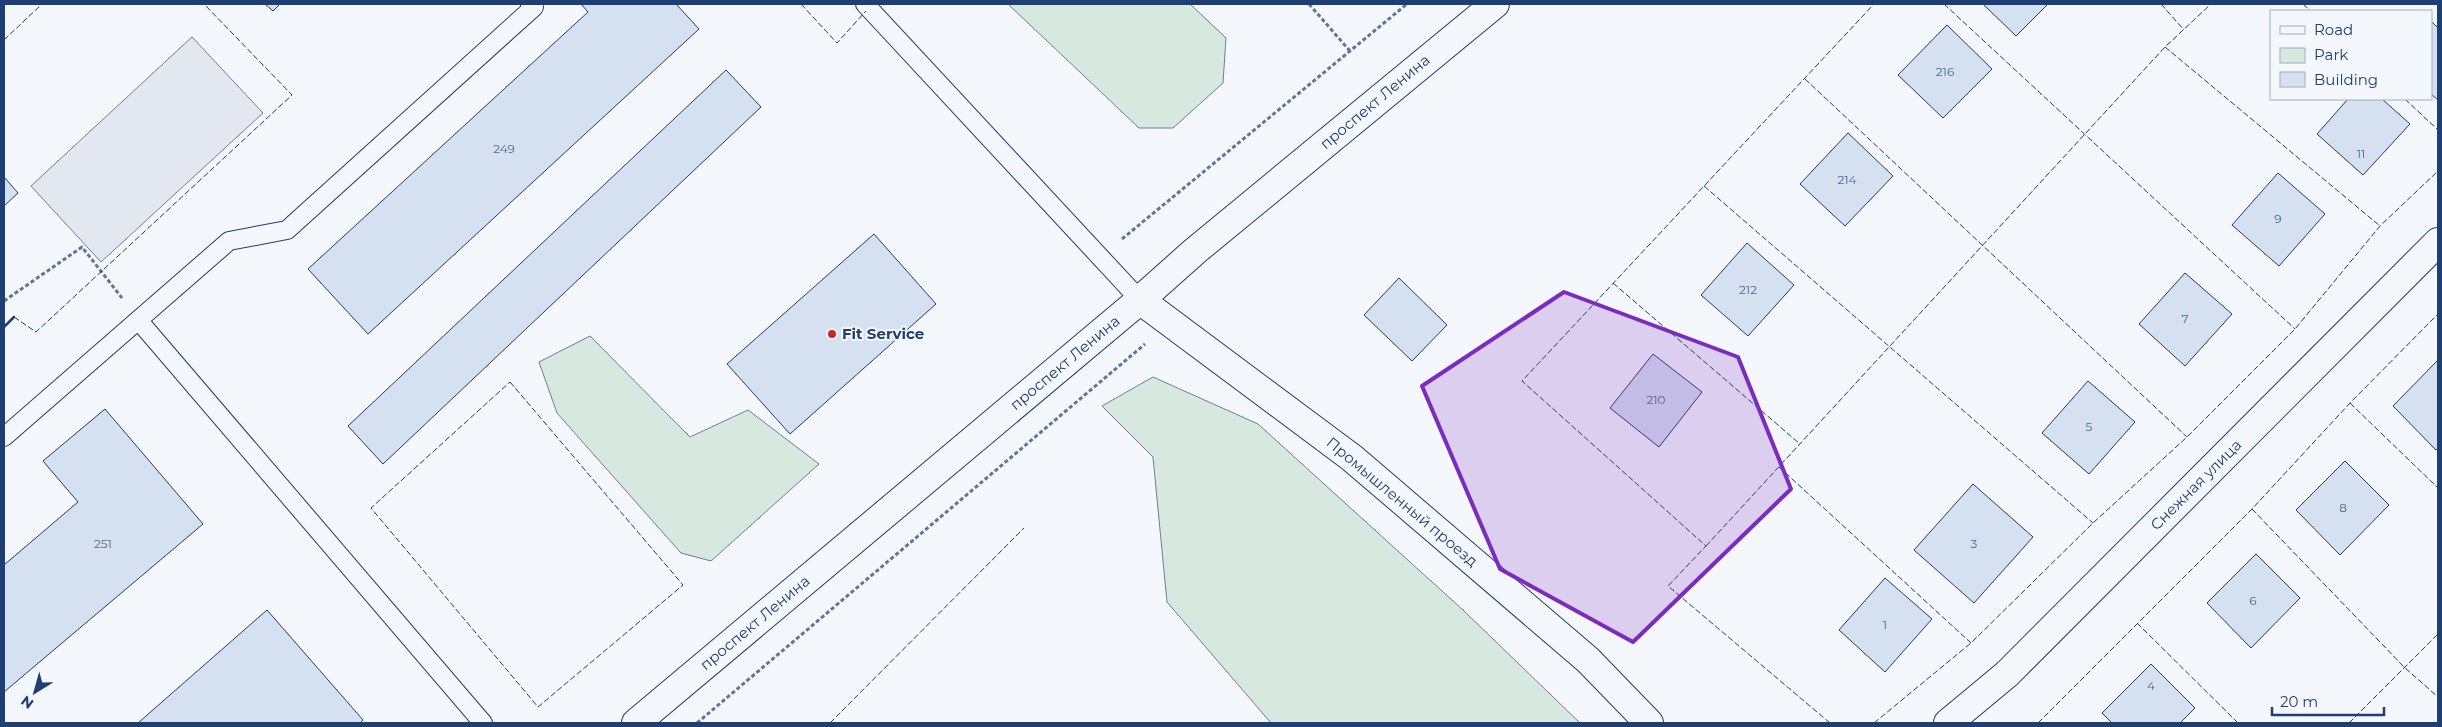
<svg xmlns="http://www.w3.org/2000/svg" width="2442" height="727" font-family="Montserrat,sans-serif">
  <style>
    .green { fill: #d7e8df; stroke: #687fa3 }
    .parking { fill: #e3e8f0; stroke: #687fa3 }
    .building { fill: #d5e0f0; stroke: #1d3f73 }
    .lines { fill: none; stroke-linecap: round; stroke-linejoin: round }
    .lane-casing { stroke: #1d3f73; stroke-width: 20 }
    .street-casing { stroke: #1d3f73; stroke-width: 30 }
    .secondary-casing { stroke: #1d3f73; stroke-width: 30 }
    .path { stroke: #5e769c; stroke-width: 3; stroke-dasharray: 4 2.5; stroke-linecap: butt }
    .lane { stroke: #f4f7fb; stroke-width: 18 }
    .street { stroke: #f4f7fb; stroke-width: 28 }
    .secondary { stroke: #f4f7fb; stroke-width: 28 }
    .fence { stroke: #1d3f73; stroke-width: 1; stroke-dasharray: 6 2.5; stroke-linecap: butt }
    .wall { stroke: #1d3f73; stroke-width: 2.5 }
    .marked { fill: #7b2cbf; fill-opacity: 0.2; stroke: #7b2cbf; stroke-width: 4; stroke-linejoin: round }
    .poi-dot { fill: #c62828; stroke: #f4f7fb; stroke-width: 2 }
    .labels { text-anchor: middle; stroke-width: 4; stroke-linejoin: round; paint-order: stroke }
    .number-label { font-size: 12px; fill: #4b6792 }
    .street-label { font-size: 15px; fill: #1d3f73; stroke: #f4f7fb }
    .poi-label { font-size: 15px; font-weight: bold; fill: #1d3f73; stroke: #f4f7fb; text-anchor: start }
  </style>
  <rect width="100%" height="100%" fill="#f4f7fb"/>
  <g class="green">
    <polygon points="1008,4 1190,4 1226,38 1223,83 1173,128 1139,128"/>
    <polygon points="590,336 690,437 748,410 819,464 711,561 681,553 557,413 539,362"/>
    <polygon points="1153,377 1258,424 1464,611 1580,723 1271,723 1167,602 1153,457 1102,406"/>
  </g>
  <polygon class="parking" points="192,37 263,113 101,262 31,186"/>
  <g class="building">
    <polygon points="265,4 280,4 273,11"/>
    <polygon points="581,4 676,4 699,29 368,334 308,269 588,12"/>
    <polygon points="1983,4 2048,4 2016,36"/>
    <polygon points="2431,21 2438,28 2438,100 2431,94"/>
    <polygon points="1947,25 1992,69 1943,118 1898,75"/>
    <polygon points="726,70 761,107 383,464 348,426"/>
    <polygon points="2348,99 2382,99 2410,124 2363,175 2317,134"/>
    <polygon points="1848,133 1893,176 1845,226 1800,184"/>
    <polygon points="2278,173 2325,214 2279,266 2232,225"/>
    <polygon points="4,177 18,193 4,206"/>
    <polygon points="874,234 936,304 790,434 727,364"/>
    <polygon points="1747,243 1794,285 1748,336 1701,295"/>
    <polygon points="2185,273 2232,314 2185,366 2139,324"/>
    <polygon points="1399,278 1447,325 1412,361 1364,315"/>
    <polygon points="1653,354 1702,392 1659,447 1610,408"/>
    <polygon points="2438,360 2438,448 2436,450 2393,406"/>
    <polygon points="2088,381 2135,422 2089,474 2042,433"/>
    <polygon points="105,409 203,524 4,692 4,565 78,502 43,461"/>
    <polygon points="2345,461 2389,505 2340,555 2296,510"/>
    <polygon points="1973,484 2033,537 1974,603 1914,550"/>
    <polygon points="2256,554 2300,598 2251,648 2207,603"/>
    <polygon points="1885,578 1932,619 1885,672 1839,630"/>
    <polygon points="267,610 363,720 360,723 138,723"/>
    <polygon points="2151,664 2195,708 2180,723 2112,723 2102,713"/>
  </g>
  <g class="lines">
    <g class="lane-casing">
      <g id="lane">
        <polyline points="865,4 1140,300"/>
        <polyline points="139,321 483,723"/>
        <polyline points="4,437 229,241 287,230 534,7 530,4"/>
      </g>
    </g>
    <g class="street-casing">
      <g id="street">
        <polyline points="1140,300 1352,458 1588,660 1649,723"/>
        <polyline points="1948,723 2007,674 2438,242"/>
      </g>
    </g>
    <g class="secondary-casing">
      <polyline id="secondary" points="636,723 1140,300 1195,251 1495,4"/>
    </g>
    <g class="path">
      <polyline points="1309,4 1350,51"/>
      <polyline points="1122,239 1407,4"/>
      <polyline points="4,301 82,247 122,298"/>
      <polyline points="697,723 1145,344"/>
    </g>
    <use href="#lane" class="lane"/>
    <use href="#street" class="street"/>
    <use href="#secondary" class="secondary"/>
    <g class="fence">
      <polyline points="801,4 837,43 866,11"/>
      <polyline points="1944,4 2295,329"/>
      <polyline points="2161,4 2184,30"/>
      <polyline points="2303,4 2311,11"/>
      <polyline points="4,40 42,4"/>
      <polyline points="2165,47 2380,226"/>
      <polyline points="1805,79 2187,437"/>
      <polyline points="2405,99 2438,130"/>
      <polyline points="1704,186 2093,523"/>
      <polyline points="1613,283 1800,444"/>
      <polyline points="14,317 36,332 292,95 204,4"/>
      <polygon points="510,382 683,585 538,707 371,508"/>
      <polyline points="2350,403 2438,488"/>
      <polyline points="1779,467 1971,643"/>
      <polyline points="2252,509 2404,667 2438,697"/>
      <polyline points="1706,546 2165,47 2211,4"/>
      <polyline points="2137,623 2238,723"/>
      <polyline points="830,723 1024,528"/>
      <polyline points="1830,723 1668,586 1706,546 1522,381 1874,4"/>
      <polyline points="1874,723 1971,643 2093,523 2187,437 2295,329 2380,226 2438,171"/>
      <polyline points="2038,723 2252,509 2350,403 2438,314"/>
      <polyline points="2349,723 2438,634"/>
    </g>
    <polyline class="wall" points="4,327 14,317"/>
  </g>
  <path class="marked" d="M 1564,292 L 1738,357 L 1791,489 L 1633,642 L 1500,569 L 1422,386 Z"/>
  <circle class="poi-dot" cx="832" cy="334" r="5"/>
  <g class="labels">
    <g class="number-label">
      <text x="1945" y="76">216</text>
      <text x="504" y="153">249</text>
      <text x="2361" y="158">11</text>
      <text x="1847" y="184">214</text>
      <text x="2278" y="223">9</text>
      <text x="1748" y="294">212</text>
      <text x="2185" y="323">7</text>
      <text x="1656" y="404">210</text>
      <text x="2089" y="431">5</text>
      <text x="2343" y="512">8</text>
      <text x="103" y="548">251</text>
      <text x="1974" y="548">3</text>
      <text x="2253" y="605">6</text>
      <text x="1885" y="629">1</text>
      <text x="2151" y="690">4</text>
    </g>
    <g class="street-label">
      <text transform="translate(1375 102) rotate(-40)" y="5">проспект Ленина</text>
      <text transform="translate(1065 363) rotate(-40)" y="5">проспект Ленина</text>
      <text transform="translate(2196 485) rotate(-45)" y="5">Снежная улица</text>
      <text transform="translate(1402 502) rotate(40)" y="5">Промышленный проезд</text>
      <text transform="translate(755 623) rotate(-40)" y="5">проспект Ленина</text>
    </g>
    <g class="poi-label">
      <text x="842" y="339">Fit Service</text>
    </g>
  </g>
  <rect width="2442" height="727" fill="none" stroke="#1d3f73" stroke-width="10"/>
  <rect x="2270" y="10" width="162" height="90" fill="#f4f7fb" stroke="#9eadc5"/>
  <rect x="2280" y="26" width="25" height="8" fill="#f4f7fb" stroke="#9eadc5"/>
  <text x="2314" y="35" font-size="15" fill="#1d3f73">Road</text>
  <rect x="2280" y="48" width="25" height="15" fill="#d7e8df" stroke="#9eadc5"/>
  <text x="2314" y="60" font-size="15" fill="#1d3f73">Park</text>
  <rect x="2280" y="72" width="25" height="15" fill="#d5e0f0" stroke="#9eadc5"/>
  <text x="2314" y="85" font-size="15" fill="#1d3f73">Building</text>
  <g transform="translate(35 692) rotate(217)" stroke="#f4f7fb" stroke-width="4" paint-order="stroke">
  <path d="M0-4L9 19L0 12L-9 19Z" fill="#1d3f73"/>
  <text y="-8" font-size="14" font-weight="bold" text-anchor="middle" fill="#1d3f73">N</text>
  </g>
  <path d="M2272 707v8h112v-8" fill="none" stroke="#1d3f73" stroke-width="2.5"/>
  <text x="2280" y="707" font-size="15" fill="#1d3f73" stroke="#f4f7fb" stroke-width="4" paint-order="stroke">20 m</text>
</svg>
